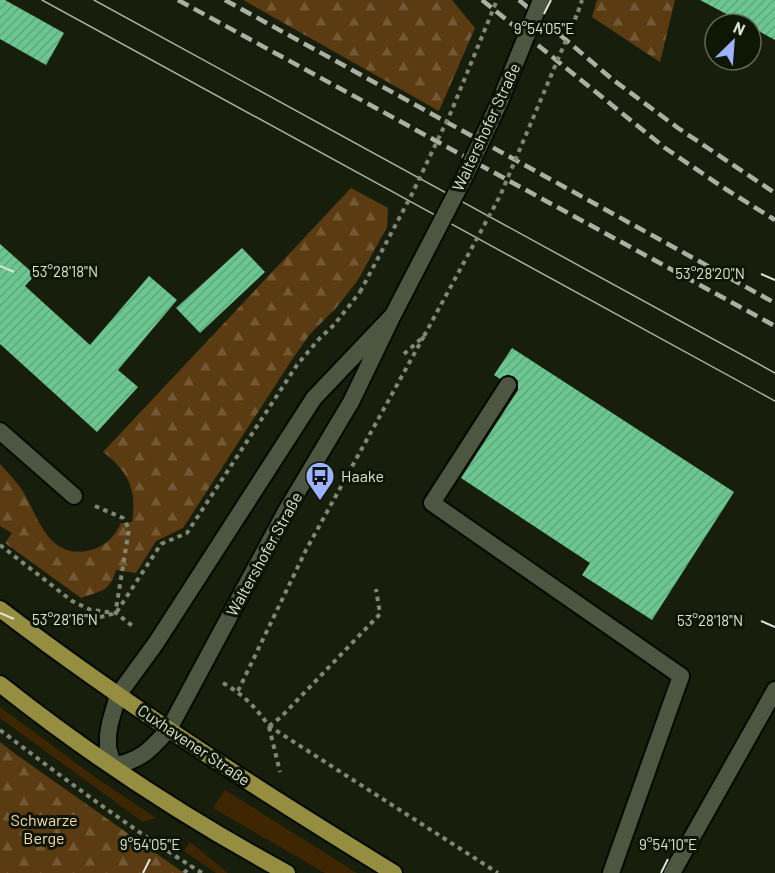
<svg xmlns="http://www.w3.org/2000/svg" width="775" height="873" font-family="Barlow,sans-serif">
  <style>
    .green { fill: #3e2602 }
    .forest { fill: url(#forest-firs) }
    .building { fill: url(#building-hatch) }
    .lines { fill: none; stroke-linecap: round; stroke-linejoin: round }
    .service-casing { stroke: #040900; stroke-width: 20 }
    .minor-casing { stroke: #040900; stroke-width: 20 }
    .secondary-casing { stroke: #040900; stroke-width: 20 }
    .primary-casing { stroke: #040900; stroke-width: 20 }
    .path { stroke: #808777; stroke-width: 4; stroke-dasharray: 4.5 4.5; stroke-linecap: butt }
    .service { stroke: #4c5640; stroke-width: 16 }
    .minor { stroke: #4c5640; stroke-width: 16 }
    .secondary { stroke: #4c5640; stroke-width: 16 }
    .primary { stroke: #958d3f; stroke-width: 16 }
    .tram { stroke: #aab0a2; stroke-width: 1.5 }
    .rail { stroke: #aab0a2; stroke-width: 4.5; stroke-dasharray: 12 6; stroke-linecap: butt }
    .secondary-bridge-casing { stroke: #040900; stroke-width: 20; stroke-linecap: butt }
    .path-bridge { stroke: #808777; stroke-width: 4; stroke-dasharray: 4.5 4.5; stroke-linecap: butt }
    .secondary-bridge { stroke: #4c5640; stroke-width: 16 }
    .ticks { fill: none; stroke: #dce2d5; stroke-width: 2 }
    .labels { text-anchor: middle; stroke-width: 6; stroke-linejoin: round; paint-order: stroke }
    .street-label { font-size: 16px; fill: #dce2d5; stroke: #0e1604 }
    .poi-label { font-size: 16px; fill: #dce2d5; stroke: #0e1604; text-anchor: start }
    .park-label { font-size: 16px; fill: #fadab5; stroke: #0e1604 }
    .ticks-label { font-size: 15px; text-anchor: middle; fill: #dce2d5; stroke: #0e1604; stroke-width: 6; stroke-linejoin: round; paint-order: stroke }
  </style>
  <defs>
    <pattern id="forest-firs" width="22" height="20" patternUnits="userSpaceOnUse" patternTransform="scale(1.5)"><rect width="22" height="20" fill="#5b3c12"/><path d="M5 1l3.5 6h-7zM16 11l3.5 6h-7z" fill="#725834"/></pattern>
    <pattern id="building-hatch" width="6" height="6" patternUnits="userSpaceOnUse" patternTransform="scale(1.5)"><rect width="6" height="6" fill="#6bc690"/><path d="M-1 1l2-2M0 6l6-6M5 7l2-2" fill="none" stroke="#61a67c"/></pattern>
  </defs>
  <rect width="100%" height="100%" fill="#171f0c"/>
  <g class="green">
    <polygon points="0,707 99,780 156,818 143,822 0,718"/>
    <polygon points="225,790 357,873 325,873 213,808"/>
    <polygon points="190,842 228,873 216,873 184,851"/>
  </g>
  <g class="forest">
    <polygon points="243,0 452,0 475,28 439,111"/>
    <polygon points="597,0 675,0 660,62 592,17"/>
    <path d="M 351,188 L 388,208 L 387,227 L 358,280 L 336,308 L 310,334 L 291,361 L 183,528 L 156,541 L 136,573 L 116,570 C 110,592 100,591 81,598 L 5,543 L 12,533 L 0,526 L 0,464 C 8,473 17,482 24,493 C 39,520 50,561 91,550 C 106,546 115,536 121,523 L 132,522 C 137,490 129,472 103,452 Z"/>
    <polygon points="0,742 14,753 184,873 0,873"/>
  </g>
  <g class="building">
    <polygon points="0,0 5,0 64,33 46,65 0,39"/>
    <polygon points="700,0 775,0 775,40 751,27 751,24 745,24"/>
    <polygon points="0,244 35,275 25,286 90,345 149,276 177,300 118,370 138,387 97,432 0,344"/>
    <polygon points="242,248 265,272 200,333 176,308"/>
    <polygon points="512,348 734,492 652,620 582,575 590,563 461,478 518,390 518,381 514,377 508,375 500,379 494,375"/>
  </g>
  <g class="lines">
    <g class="service-casing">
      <g id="service">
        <polyline points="508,385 432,503 681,676 611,873"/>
        <polyline points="672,873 775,690"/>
      </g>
    </g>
    <g class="minor-casing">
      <polyline id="minor" points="0,431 74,496"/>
    </g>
    <g class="secondary-casing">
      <path id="secondary" d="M 393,315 L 351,402 L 286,511 L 169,729 C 150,750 142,760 113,766 L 108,748 L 108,735 L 110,723 L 118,695 L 156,643 L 314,398 Z"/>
    </g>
    <g class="primary-casing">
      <g id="primary">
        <path d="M 0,609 C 126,705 259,790 394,873"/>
        <path d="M 0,684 C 87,753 189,820 287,873"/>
      </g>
    </g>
    <g class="path">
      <polyline points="578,12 582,0"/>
      <polyline points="404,354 421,339"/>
      <polyline points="95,506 123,518 129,529 116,609"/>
      <polyline points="0,545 72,601 91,610 116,613 135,628"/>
      <polyline points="65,626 116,613 161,544 187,533 297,365 319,339 334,325 360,292"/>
      <path d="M 223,683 C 243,694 256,708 269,726 L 498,873"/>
      <polyline points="238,691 306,550 424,336"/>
      <polyline points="269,726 281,717 380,614 376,589"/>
      <polyline points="269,727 280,772"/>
      <path d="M 0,730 C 66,780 131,829 202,873"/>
      <polyline points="184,873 191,866"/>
    </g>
    <use href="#service" class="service"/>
    <use href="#minor" class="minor"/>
    <use href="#secondary" class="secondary"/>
    <use href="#primary" class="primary"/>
    <g class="tram">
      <polyline points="42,0 775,401"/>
      <polyline points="94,0 775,373"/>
    </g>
    <g class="rail">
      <polyline points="178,0 775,326"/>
      <polyline points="225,0 775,303"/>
      <polyline points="482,0 665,148 724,188 775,220"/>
      <polyline points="519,0 612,79 678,128 775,193"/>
    </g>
    <g class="secondary-bridge-casing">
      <polyline id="secondary-bridge" points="393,315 466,174 500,101 541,0"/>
    </g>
    <g class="path-bridge">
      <polyline points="360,292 412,194 451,112 497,0"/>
      <polyline points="424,336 500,196 578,12"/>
    </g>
    <use href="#secondary-bridge" class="secondary-bridge"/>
  </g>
  <path class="ticks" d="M 544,14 L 551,0M 0,266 L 14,272M 761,274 L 775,280M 0,613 L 14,619M 761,621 L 775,627M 143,873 L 150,859M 661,873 L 668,859"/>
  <defs>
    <g id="bus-pin" transform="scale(1.5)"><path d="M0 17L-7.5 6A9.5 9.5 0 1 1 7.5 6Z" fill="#9cb4fd" stroke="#0e1604"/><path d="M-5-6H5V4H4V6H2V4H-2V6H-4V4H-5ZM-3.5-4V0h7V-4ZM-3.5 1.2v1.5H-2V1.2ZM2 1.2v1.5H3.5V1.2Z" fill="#111"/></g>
  </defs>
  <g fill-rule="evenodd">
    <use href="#bus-pin" x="320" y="476"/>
  </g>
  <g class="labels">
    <g class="street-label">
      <text transform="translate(486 127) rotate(-65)" y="6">Waltershofer Straße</text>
      <text transform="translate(264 554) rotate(-61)" y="6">Waltershofer Straße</text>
      <text transform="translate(194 745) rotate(34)" y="6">Cuxhavener Straße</text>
    </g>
    <g class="poi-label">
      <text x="341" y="482">Haake</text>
    </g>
    <g class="park-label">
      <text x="44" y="826">Schwarze<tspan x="44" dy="18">Berge</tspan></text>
    </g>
  </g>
  <g class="ticks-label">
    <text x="544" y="34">9°54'05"E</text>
    <text x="65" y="277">53°28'18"N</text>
    <text x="710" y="279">53°28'20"N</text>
    <text x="65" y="625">53°28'16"N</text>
    <text x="710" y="626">53°28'18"N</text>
    <text x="150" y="850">9°54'05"E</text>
    <text x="668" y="850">9°54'10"E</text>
  </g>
  <g transform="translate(733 42) rotate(25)"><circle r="28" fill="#0e1604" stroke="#606858" stroke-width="1.5"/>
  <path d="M0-4.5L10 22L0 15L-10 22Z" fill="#9cb4fd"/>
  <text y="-9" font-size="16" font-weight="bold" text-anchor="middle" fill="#dce2d5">N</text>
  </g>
</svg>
